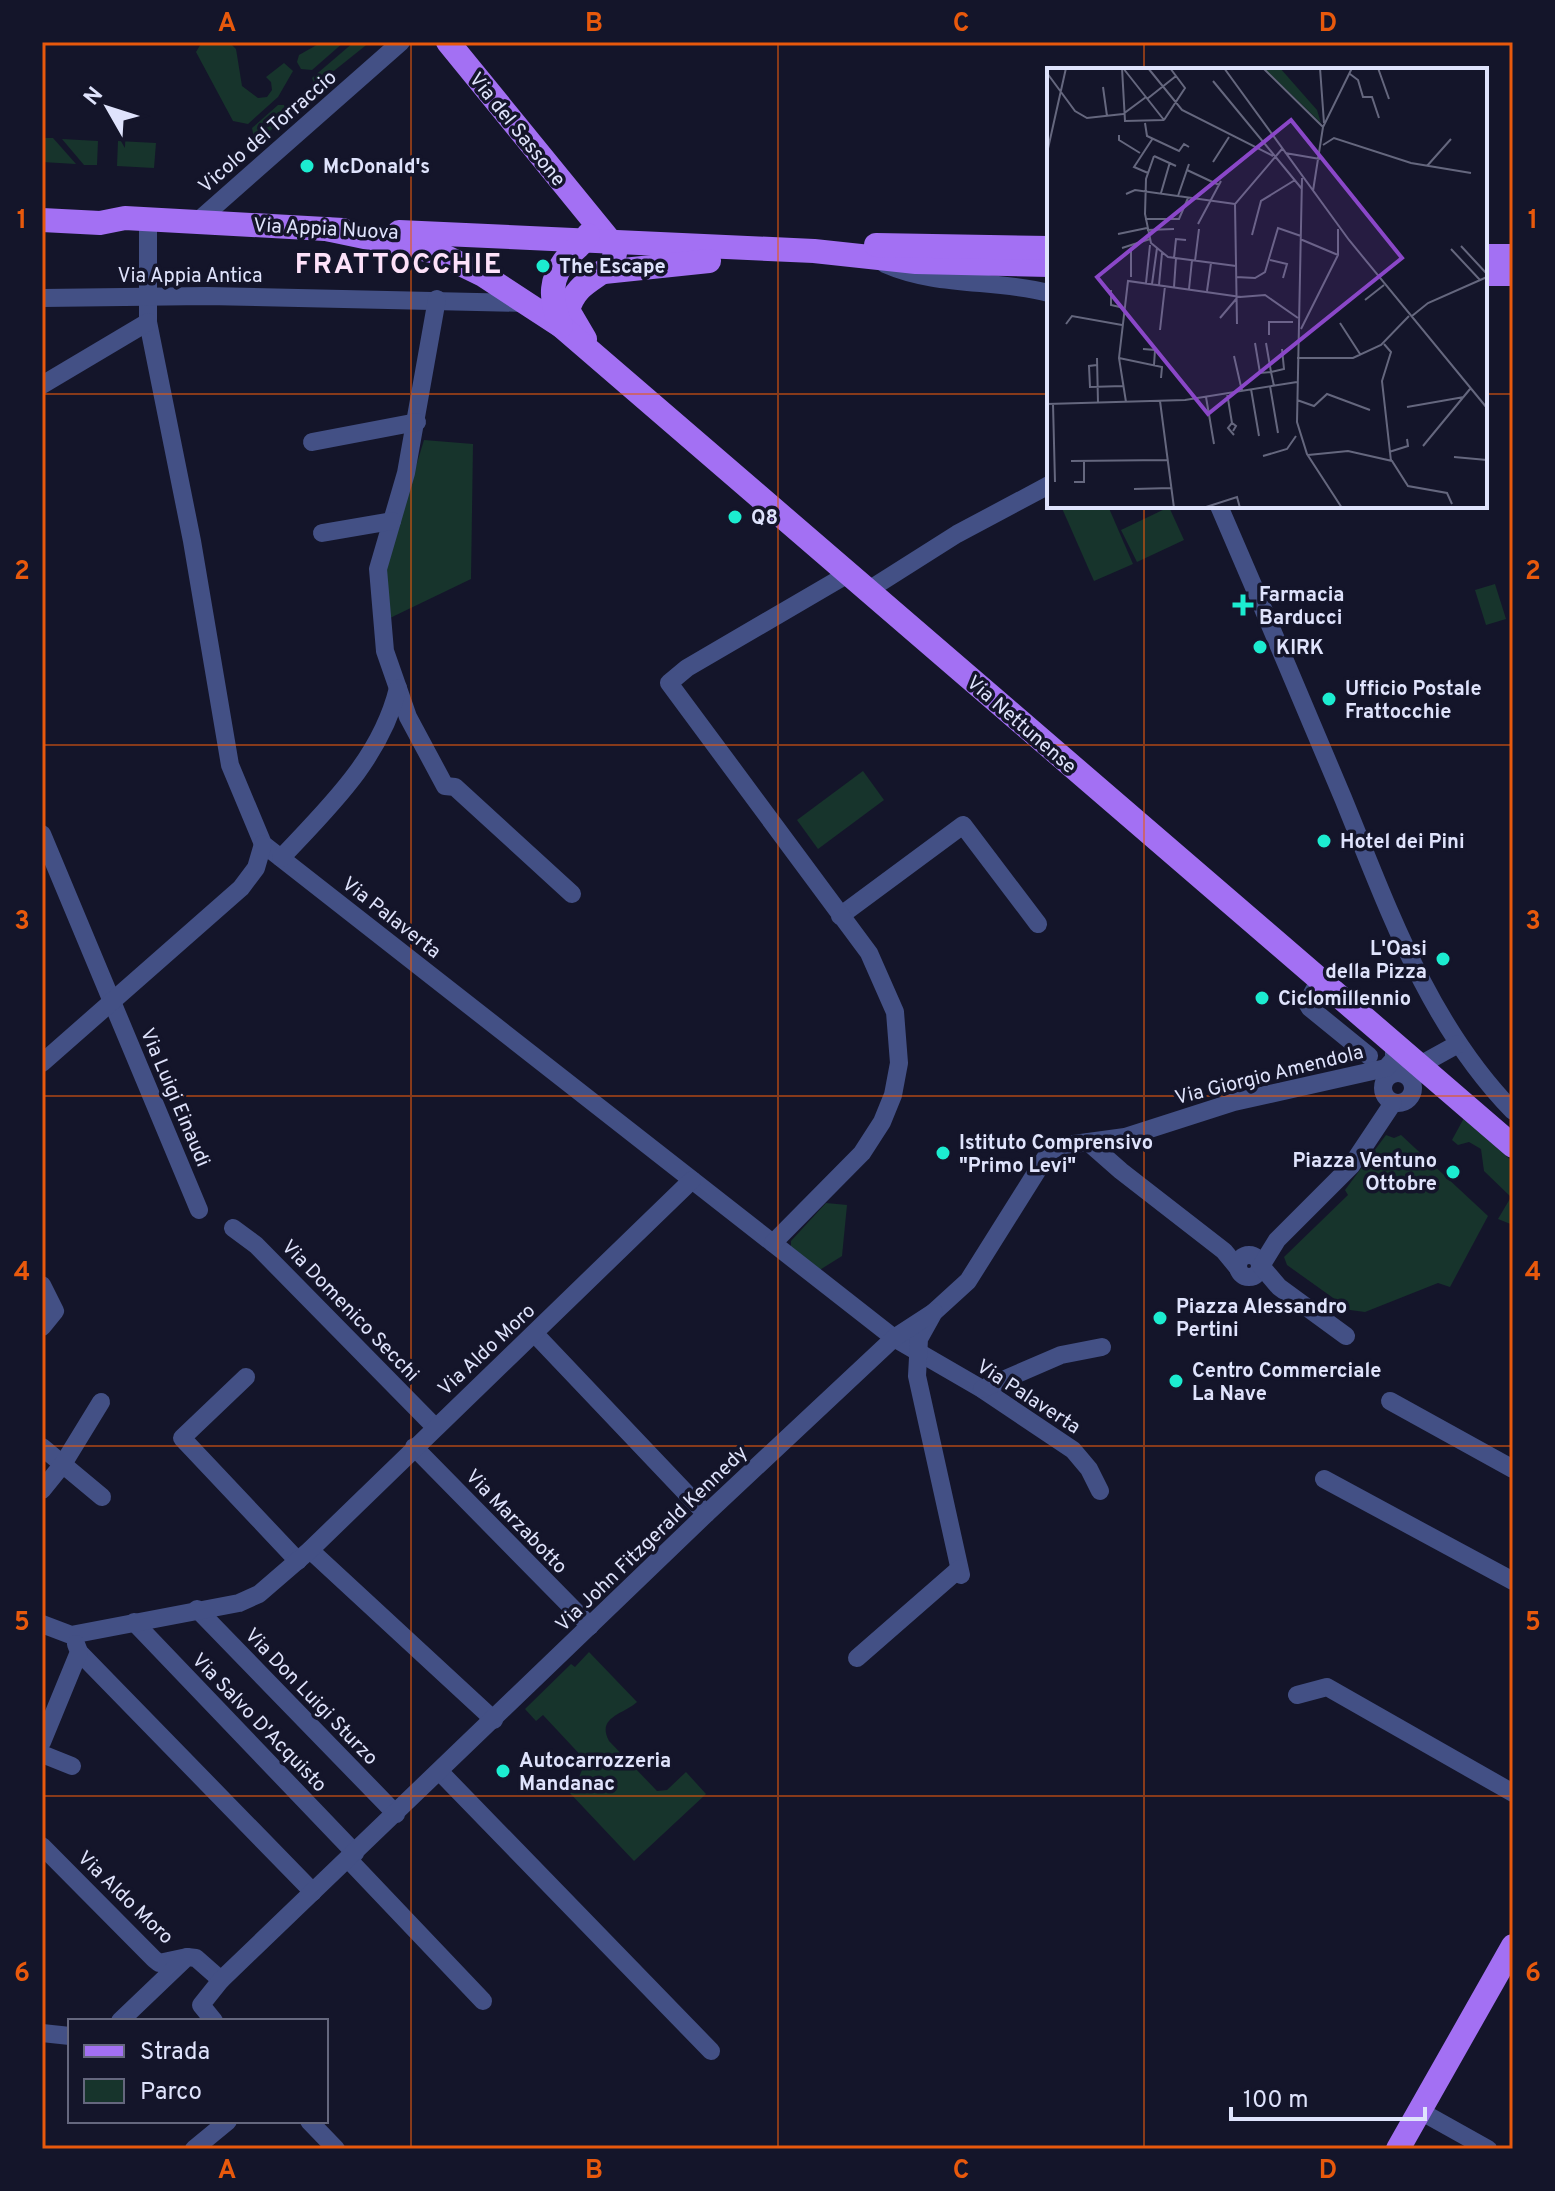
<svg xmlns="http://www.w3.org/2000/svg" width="1555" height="2191" font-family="Overpass,sans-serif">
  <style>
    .green { fill: #17342c }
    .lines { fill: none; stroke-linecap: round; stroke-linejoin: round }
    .minor { stroke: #435085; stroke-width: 18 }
    .major { stroke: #a370f3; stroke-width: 24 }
    .grid { fill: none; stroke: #e8590c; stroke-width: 2; stroke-opacity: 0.55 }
    .poi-dot { fill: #1cecd0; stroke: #14152a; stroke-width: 3 }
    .labels { text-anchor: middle; stroke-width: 7; stroke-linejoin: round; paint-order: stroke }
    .street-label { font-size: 20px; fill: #dfe3fc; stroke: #14152a }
    .poi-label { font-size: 20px; font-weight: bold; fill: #dfe3fc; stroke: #14152a; text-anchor: start }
    .district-label { font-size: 28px; font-weight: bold; letter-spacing: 2px; fill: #fde1f9; stroke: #14152a }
    .inset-road { fill: none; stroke: #65677e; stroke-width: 2 }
    .view { fill: #8a47c8; fill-opacity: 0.15; stroke: #8a47c8; stroke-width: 4 }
    .inset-edge { fill: none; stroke: #dfe3fc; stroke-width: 4 }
    .neatline { fill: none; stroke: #e8590c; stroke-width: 3 }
    .grid-label { font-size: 26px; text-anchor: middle; font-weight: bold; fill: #e8590c }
  </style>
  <rect width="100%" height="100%" fill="#14152a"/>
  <g class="green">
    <polygon points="202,42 229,42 236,49 242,86 258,98 267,97 272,90 271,82 266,77 284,63 293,71 278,97 248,124 233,121 196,52"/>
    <polygon points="322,42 344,42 312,70 301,69 297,62 299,55"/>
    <polygon points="354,42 370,42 315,86 312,78"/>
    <polygon points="278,105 284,105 287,116 255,144 252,128"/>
    <polygon points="42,138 53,138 76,164 42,162"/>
    <polygon points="62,139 98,141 97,165 84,165"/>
    <polygon points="118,141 156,143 154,168 117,166"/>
    <polygon points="424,440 473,444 471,579 390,618 386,565"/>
    <polygon points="1061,506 1108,506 1133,564 1094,581"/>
    <polygon points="1169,507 1184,540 1137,562 1121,530"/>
    <polygon points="1495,584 1506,619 1486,625 1475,590"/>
    <polygon points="863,771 884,800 818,849 797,820"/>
    <polygon points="1464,1118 1513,1162 1513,1225 1498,1219 1511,1197 1484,1171 1481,1149 1469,1142 1458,1145 1452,1140"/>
    <polygon points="1386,1135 1394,1138 1401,1135 1488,1216 1450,1287 1438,1283 1365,1312 1350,1310 1287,1265 1284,1257 1348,1195 1345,1190"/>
    <polygon points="826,1203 847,1205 842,1256 818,1271 791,1249 791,1241"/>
    <path d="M 589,1652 L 637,1702 C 624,1714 596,1717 609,1741 L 657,1791 L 667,1790 L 686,1772 L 706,1794 L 634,1861 L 568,1791 L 576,1784 L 586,1761 L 543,1715 L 536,1721 L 525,1709 L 571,1664 L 575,1667 Z"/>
  </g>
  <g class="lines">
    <g class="minor">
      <polyline points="148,219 148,322 192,541 230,765 263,844 894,1338 982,1389 1073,1450 1089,1469 1100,1491"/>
      <polyline points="198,221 401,42"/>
      <path d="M 885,264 C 937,287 995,279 1049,293"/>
      <polyline points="42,298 207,296 527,303"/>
      <polyline points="437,299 406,473 378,569 385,651 408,717 445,786 455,787 572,894"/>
      <polyline points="42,385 148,322"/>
      <polyline points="312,442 417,422"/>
      <path d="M 1219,506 C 1261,603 1302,700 1343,798 C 1388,908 1428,1024 1513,1111"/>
      <polyline points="322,533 392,521"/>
      <polyline points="867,591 957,534 1049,485"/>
      <polyline points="42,834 199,1210"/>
      <path d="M 281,858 C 329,807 381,758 398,688"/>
      <polyline points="840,916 963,825 1038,924"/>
      <polyline points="1319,981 1307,1003 1310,1008 1369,1056"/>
      <polyline points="42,1063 241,888 256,868 263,844"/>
      <polyline points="1420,1065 1458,1044"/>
      <circle cx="1398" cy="1088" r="15"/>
      <polyline points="1088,1142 1121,1171 1224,1251 1238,1268"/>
      <polyline points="233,1228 256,1245 435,1427"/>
      <polyline points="773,1243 862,1153 882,1122 893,1095 899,1063 895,1012 869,953 669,683 687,668 848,574"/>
      <circle cx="1249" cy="1266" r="11"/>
      <polyline points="42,1285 55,1311 42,1327"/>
      <polyline points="535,1334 706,1514"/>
      <polyline points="1346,1336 1279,1287 1261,1266 1277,1240 1351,1166 1393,1103"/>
      <polyline points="246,1377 182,1438 298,1561"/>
      <polyline points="982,1389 1061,1355 1102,1347"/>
      <polyline points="1390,1401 1513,1469"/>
      <polyline points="42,1447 102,1497"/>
      <polyline points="414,1447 590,1626"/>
      <polyline points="1324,1479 1513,1581"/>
      <polyline points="42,1490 63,1464 101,1402"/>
      <polyline points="310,1550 494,1720"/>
      <polyline points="961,1575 917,1376 919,1339 934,1312 968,1281 1049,1152 1059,1146 1125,1137 1234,1102 1386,1068 1394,1059 1394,1043"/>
      <polyline points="197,1609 396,1814"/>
      <polyline points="134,1622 355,1853"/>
      <polyline points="42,1624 71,1635 239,1603 259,1594 310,1550 692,1180"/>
      <polyline points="79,1652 313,1892"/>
      <polyline points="857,1658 959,1569"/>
      <polyline points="1297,1695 1327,1687 1513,1793"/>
      <polyline points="42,1742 79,1652 76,1644"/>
      <polyline points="42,1754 72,1766"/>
      <polyline points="440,1772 711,2051"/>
      <polyline points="42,1846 154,1959 159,1963 187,1957"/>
      <polyline points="348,1859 483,2001"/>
      <polyline points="120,2021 187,1957 196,1958 221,1980"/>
      <polyline points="214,2021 201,2005 221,1980 706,1514 894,1338 934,1312"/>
      <polyline points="42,2033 70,2036"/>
      <polyline points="1420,2111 1488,2149"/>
      <polyline points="309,2121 336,2149"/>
      <polyline points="194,2149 228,2121"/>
    </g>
    <g class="major">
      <path d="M 448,42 L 611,242 L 615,253 L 612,264 C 594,281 576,283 568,310 L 585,339"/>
      <polyline points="42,220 100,223 125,218 343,230"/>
      <polyline points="326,229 436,252 483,275 561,326 1513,1146"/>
      <polyline points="399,232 814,251 916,262 1049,265"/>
      <polyline points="876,245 1049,248"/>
      <polyline points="1485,256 1513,256"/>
      <polyline points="604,272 709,261"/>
      <polyline points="1485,274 1513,274"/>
      <path d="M 561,326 C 549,299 549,277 570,254 C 577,247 583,244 588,235"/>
      <polyline points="1398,2149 1513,1946"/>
    </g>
  </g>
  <path class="grid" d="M 411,42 L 411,2149M 778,42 L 778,2149M 1144,42 L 1144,70M 42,394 L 1049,394M 1485,394 L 1513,394M 1144,506 L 1144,2149M 42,745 L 1513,745M 42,1096 L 1513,1096M 42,1446 L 1513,1446M 42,1796 L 1513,1796"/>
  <g class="poi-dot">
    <circle cx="307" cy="166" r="8"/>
    <circle cx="543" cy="266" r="8"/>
    <circle cx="735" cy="517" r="8"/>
    <path d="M1239 593h8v8h8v8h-8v8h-8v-8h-8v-8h8z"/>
    <circle cx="1260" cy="647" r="8"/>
    <circle cx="1329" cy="699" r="8"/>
    <circle cx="1324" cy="841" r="8"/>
    <circle cx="1443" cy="959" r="8"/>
    <circle cx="1262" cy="998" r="8"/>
    <circle cx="943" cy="1153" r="8"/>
    <circle cx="1453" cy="1172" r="8"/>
    <circle cx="1160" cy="1318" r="8"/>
    <circle cx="1176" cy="1381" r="8"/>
    <circle cx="503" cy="1771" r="8"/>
  </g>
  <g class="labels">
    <g class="street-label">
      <text transform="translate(518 129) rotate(51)" y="7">Via del Sassone</text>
      <text transform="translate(267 131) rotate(-41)" y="7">Vicolo del Torraccio</text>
      <text transform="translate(326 228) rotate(3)" y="7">Via Appia Nuova</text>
      <text x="190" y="282">Via Appia Antica</text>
      <text transform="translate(1022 724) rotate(41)" y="7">Via Nettunense</text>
      <text transform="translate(392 917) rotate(38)" y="7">Via Palaverta</text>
      <text transform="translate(1269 1074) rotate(-14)" y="7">Via Giorgio Amendola</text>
      <text transform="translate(176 1097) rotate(67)" y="7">Via Luigi Einaudi</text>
      <text transform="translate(351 1310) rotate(46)" y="7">Via Domenico Secchi</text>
      <text transform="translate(486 1349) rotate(-43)" y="7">Via Aldo Moro</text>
      <text transform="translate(1029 1396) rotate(33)" y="7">Via Palaverta</text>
      <text transform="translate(517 1521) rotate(46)" y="7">Via Marzabotto</text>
      <text transform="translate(651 1538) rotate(-44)" y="7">Via John Fitzgerald Kennedy</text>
      <text transform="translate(312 1696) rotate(46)" y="7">Via Don Luigi Sturzo</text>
      <text transform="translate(260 1722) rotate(46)" y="7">Via Salvo D'Acquisto</text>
      <text transform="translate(126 1897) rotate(44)" y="7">Via Aldo Moro</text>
    </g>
    <g class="poi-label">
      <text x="323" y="173">McDonald's</text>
      <text x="559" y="273">The Escape</text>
      <text x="751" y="524">Q8</text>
      <text x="1259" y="601">Farmacia<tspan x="1259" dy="23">Barducci</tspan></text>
      <text x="1276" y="654">KIRK</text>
      <text x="1345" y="695">Ufficio Postale<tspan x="1345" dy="23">Frattocchie</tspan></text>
      <text x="1340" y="848">Hotel dei Pini</text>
      <text x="1427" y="955" text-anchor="end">L'Oasi<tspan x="1427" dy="23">della Pizza</tspan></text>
      <text x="1278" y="1005">Ciclomillennio</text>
      <text x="959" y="1149">Istituto Comprensivo<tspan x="959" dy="23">"Primo Levi"</tspan></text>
      <text x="1437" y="1167" text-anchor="end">Piazza Ventuno<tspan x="1437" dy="23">Ottobre</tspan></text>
      <text x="1176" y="1313">Piazza Alessandro<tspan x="1176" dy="23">Pertini</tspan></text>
      <text x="1192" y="1377">Centro Commerciale<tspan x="1192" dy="23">La Nave</tspan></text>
      <text x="519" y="1767">Autocarrozzeria<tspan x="519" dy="23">Mandanac</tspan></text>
    </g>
    <g class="district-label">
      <text x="399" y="273">FRATTOCCHIE</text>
    </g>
  </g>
  <g transform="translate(1047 68)">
    <rect width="440" height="440" fill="#14152a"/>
    <path d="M 233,0 L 270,42 L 274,55 L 218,1 Z" fill="#17342c"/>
    <path class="inset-road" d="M 75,0 L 78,53 L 117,52M 76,0 L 117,52M 101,0 L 135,42 L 226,88M 177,0 L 302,172 L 440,340M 216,0 L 276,59M 273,0 L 277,55M 331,0 L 342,31M 0,5 L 28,43 L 40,50 L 76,46 L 99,29M 303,6 L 311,12 L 316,29 L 325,29 L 332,50M 166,13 L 255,121M 56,19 L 60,48M 100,31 L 129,8M 117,52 L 138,20 L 123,0M 98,55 L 100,68 L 132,83 L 137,76 L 142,79M 72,67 L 72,72 L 93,85M 276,77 L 287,70 L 364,95 L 424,105M 0,85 L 19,0M 238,85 L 273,91M 107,88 L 99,111 L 98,146 L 104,175 L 121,189 L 189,198M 107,88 L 129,98M 166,94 L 182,69M 380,98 L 404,71M 140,102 L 172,117M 101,105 L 87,99 L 106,70M 255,110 L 250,354 L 260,386 L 295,440M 266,123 L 276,59 L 305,0M 114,125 L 123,94M 79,126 L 88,122 L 188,136M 131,128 L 142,96M 98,151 L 132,151 L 141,130M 151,156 L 174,113M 100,162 L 127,161M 71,166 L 100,160M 205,167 L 214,133 L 248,112M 253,171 L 291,187M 414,178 L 440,206M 75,180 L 103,171M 404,181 L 433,212M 84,183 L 84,209M 127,190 L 129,171 L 139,172M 223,192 L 240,196 L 236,210M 148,193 L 152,161M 189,209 L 208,210 L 218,204 L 231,160 L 254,168M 99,215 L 103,177M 105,216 L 110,180M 112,217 L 115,185M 127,219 L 129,190M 142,221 L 145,192M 64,222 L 64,237 L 77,240M 160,223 L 164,195M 193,229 L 218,227 L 251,250M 318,232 L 337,217M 365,248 L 381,235 L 440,209M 173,250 L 190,230M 293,255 L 313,286M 19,256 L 25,248 L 75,257M 190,256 L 188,136 L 235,81M 254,261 L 291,187 L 291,161M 113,262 L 118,218M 222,267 L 222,254 L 246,254M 208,275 L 213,305 L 224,304 L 227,318M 219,275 L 224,304 L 237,301 L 235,281M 337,276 L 344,284 L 335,313 L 344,393M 96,281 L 108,282 L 107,297M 187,288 L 195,323M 50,290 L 51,335M 72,290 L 115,299 L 114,310M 250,290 L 306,290 L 334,277 L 362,248M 50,297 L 42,298 L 43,319 L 76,318M 223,318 L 231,365M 204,321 L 212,368M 180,325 L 185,355M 159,329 L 167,376M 250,332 L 267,338 L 280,326 L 323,342M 113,333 L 127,440M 79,334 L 72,290 L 81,213 L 194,229M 0,336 L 138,332 L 250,314M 6,336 L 8,414M 360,339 L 417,329M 186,363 L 189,358 L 185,355 L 181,360 L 187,367M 376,378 L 423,321M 342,384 L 361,378 L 360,371M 261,387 L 301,383 L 345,393 L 361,418 L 400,425 L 405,436M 216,388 L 240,381 L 249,368M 407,389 L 440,392M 24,393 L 120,392M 27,414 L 37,414 L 37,393M 87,421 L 124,420M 156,440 L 190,429 L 193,440"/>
    <path class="view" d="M 244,52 L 355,190 L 161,346 L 50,209 Z"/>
    <rect width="440" height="440" class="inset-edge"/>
  </g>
  <rect width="1555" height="2191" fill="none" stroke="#14152a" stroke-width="88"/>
  <rect x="68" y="2019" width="260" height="104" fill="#14152a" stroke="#65677e" stroke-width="2"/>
  <rect x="84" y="2045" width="40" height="12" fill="#a370f3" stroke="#65677e" stroke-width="2"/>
  <text x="140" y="2059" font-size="24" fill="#dfe3fc">Strada</text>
  <rect x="84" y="2079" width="40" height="24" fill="#17342c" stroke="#65677e" stroke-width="2"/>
  <text x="140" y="2099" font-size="24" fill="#dfe3fc">Parco</text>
  <g transform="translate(108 108) rotate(309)" stroke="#14152a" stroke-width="6" paint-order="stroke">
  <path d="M0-6L14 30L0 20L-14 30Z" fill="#dfe3fc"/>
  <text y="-12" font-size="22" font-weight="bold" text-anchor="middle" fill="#dfe3fc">N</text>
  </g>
  <path d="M1231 2107v12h194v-12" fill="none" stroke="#dfe3fc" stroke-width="4"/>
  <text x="1243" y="2107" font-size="24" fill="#dfe3fc" stroke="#14152a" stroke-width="6" paint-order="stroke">100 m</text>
  <rect x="44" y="44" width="1467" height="2103" class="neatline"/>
  <g class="grid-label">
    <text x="227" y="31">A</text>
    <text x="594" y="31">B</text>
    <text x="961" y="31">C</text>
    <text x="1328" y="31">D</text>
    <text x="22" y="228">1</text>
    <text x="1533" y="228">1</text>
    <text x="22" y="579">2</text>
    <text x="1533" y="579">2</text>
    <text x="22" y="929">3</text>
    <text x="1533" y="929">3</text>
    <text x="22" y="1280">4</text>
    <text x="1533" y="1280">4</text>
    <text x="22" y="1630">5</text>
    <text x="1533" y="1630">5</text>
    <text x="22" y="1981">6</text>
    <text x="1533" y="1981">6</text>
    <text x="227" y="2178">A</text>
    <text x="594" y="2178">B</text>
    <text x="961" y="2178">C</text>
    <text x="1328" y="2178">D</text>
  </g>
</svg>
